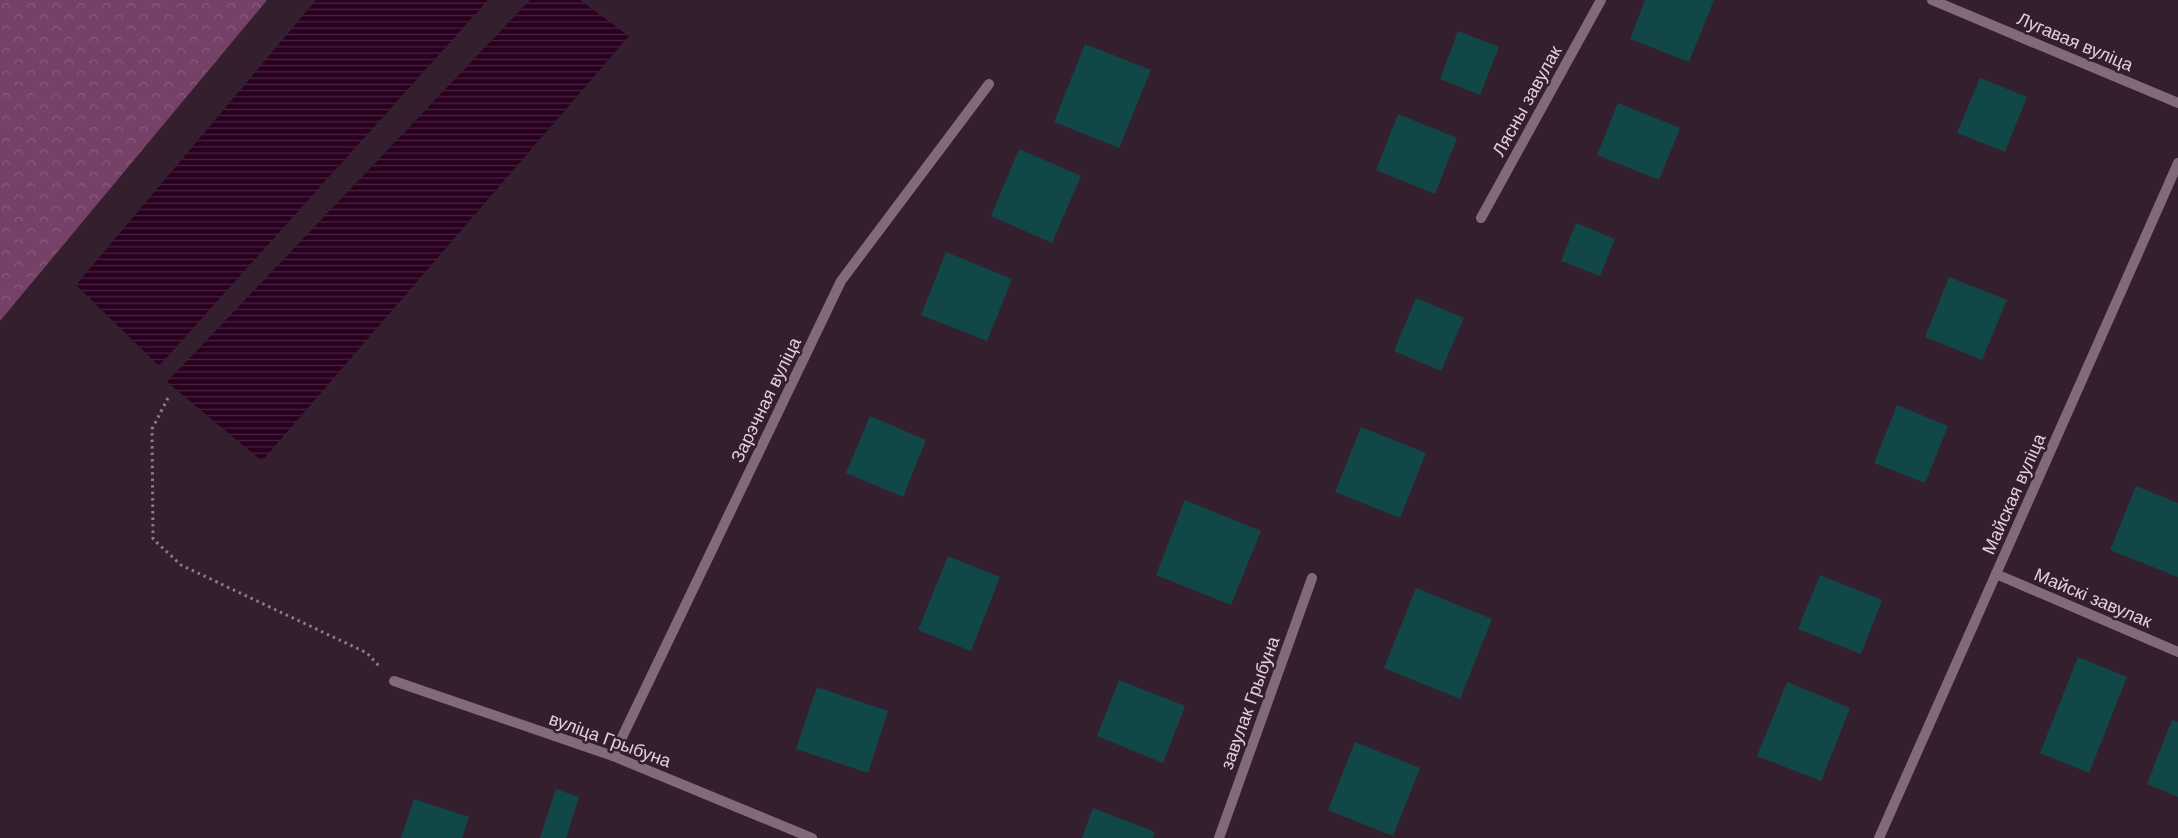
<svg xmlns="http://www.w3.org/2000/svg" width="2178" height="838" font-family="Arial,sans-serif">
  <style>
    .forest { fill: url(#forest-crowns) }
    .water { fill: url(#water-rules) }
    .building { fill: #124748 }
    .lines { fill: none; stroke-linecap: round; stroke-linejoin: round }
    .path { stroke: #8d7b88; stroke-width: 3; stroke-dasharray: 2.5 4; stroke-linecap: butt }
    .minor { stroke: #836a7a; stroke-width: 10 }
    .labels { text-anchor: middle; stroke-width: 5; stroke-linejoin: round; paint-order: stroke }
    .street-label { font-size: 18px; fill: #e0d1db; stroke: #341f2e }
  </style>
  <defs>
    <pattern id="forest-crowns" width="20" height="18" patternUnits="userSpaceOnUse" patternTransform="scale(1.25)"><rect width="20" height="18" fill="#764166"/><path d="M2 6a3 3 0 1 1 6 0M12 15a3 3 0 1 1 6 0" fill="none" stroke="#895b7b"/></pattern>
    <pattern id="water-rules" width="6" height="5" patternUnits="userSpaceOnUse" patternTransform="scale(1.25)"><rect width="6" height="5" fill="#29001f"/><path d="M0 2.5h6" fill="none" stroke="#48243f"/></pattern>
  </defs>
  <rect width="100%" height="100%" fill="#341f2e"/>
  <polygon class="forest" points="0,0 267,0 0,321"/>
  <g class="water">
    <polygon points="316,0 488,0 159,366 76,285"/>
    <polygon points="530,0 580,0 629,36 262,461 167,382"/>
  </g>
  <g class="building">
    <polygon points="1645,0 1714,0 1689,62 1630,39"/>
    <polygon points="1458,31 1499,47 1480,95 1440,79"/>
    <polygon points="1085,44 1151,70 1119,148 1054,122"/>
    <polygon points="1980,78 2027,97 2005,152 1957,133"/>
    <polygon points="1618,103 1680,128 1659,180 1597,155"/>
    <polygon points="1398,114 1457,138 1435,194 1376,170"/>
    <polygon points="1019,149 1081,176 1052,243 991,216"/>
    <polygon points="1576,223 1615,239 1600,276 1561,261"/>
    <polygon points="946,252 1012,279 987,341 921,315"/>
    <polygon points="1949,277 2007,300 1982,360 1925,337"/>
    <polygon points="1416,298 1464,318 1441,371 1394,351"/>
    <polygon points="1897,405 1948,426 1925,483 1874,463"/>
    <polygon points="870,416 926,440 903,497 846,473"/>
    <polygon points="1361,427 1426,453 1400,518 1335,492"/>
    <polygon points="2136,486 2178,503 2178,577 2110,550"/>
    <polygon points="1185,500 1261,531 1231,605 1156,575"/>
    <polygon points="948,556 1000,577 971,651 918,630"/>
    <polygon points="1820,575 1882,600 1861,654 1798,629"/>
    <polygon points="1416,588 1492,619 1460,699 1384,668"/>
    <polygon points="2078,657 2127,677 2089,773 2040,753"/>
    <polygon points="1119,680 1185,706 1163,763 1097,736"/>
    <polygon points="1787,682 1850,708 1821,781 1757,756"/>
    <polygon points="817,687 888,711 868,773 796,749"/>
    <polygon points="2172,720 2178,722 2178,797 2147,784"/>
    <polygon points="1355,742 1420,768 1393,836 1328,810"/>
    <polygon points="556,789 579,797 566,838 540,838"/>
    <polygon points="414,799 469,817 462,838 401,838"/>
    <polygon points="1093,808 1155,832 1153,838 1082,838"/>
  </g>
  <g class="lines">
    <polyline class="path" points="168,398 152,429 153,539 181,565 367,653 379,666"/>
    <g class="minor">
      <polyline points="1932,0 2178,103"/>
      <polyline points="1481,218 1601,0"/>
      <polyline points="1996,574 2178,652"/>
      <polyline points="394,681 613,756 812,838"/>
      <polyline points="613,756 841,281 989,84"/>
      <polyline points="1219,838 1312,578"/>
      <polyline points="1879,838 2178,163"/>
    </g>
  </g>
  <g class="labels">
    <g class="street-label">
      <text transform="translate(2075 42) rotate(23)" y="6">Лугавая вуліца</text>
      <text transform="translate(1527 101) rotate(-61)" y="6">Лясны завулак</text>
      <text transform="translate(766 400) rotate(-64)" y="6">Зарэчная вуліца</text>
      <text transform="translate(2014 494) rotate(-66)" y="6">Майская вуліца</text>
      <text transform="translate(2093 598) rotate(23)" y="6">Майскі завулак</text>
      <text transform="translate(1250 703) rotate(-70)" y="6">завулак Грыбуна</text>
      <text transform="translate(610 740) rotate(20)" y="6">вуліца Грыбуна</text>
    </g>
  </g>
</svg>
